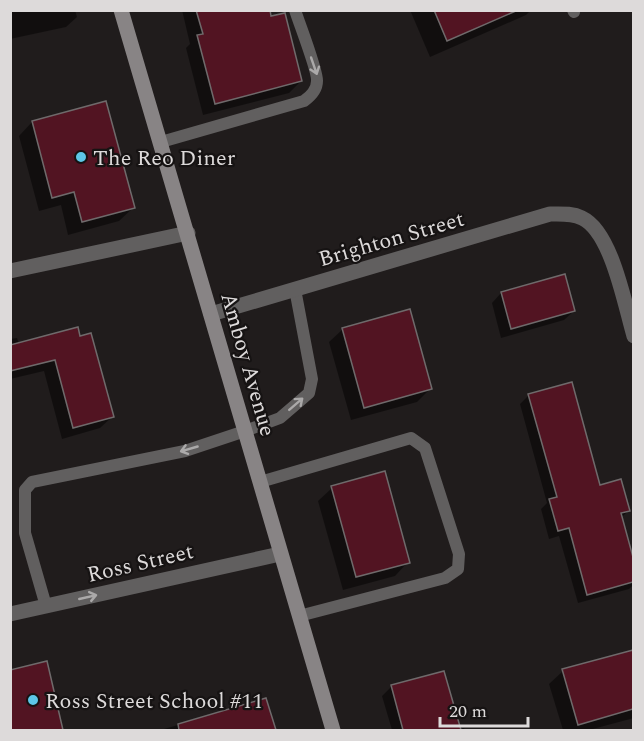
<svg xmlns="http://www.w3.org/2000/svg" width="644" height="741" font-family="Spectral,serif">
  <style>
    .shadow { fill: #0007 }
    .building { fill: #521422; stroke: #6f6a6b; stroke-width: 1.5 }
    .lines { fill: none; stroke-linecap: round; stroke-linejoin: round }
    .service { stroke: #615f5f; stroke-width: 12 }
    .minor { stroke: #615f5f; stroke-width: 15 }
    .secondary { stroke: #888485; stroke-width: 15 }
    .oneway { stroke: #aba9a9 }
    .poi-dot { fill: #5dc7e8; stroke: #161313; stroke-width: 2 }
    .labels { text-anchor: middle; stroke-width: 4.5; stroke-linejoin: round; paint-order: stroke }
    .poi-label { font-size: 22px; fill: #dddada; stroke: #161313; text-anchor: start }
    .street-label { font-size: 22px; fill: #dddada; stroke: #161313 }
  </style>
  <rect width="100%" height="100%" fill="#201c1c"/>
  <g class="shadow">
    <polygon points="10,10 75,10 77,17 66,27 10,39"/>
    <polygon points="182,10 268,10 301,81 289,93 203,115 186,48 190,44"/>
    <polygon points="410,10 531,10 526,15 430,57"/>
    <polygon points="32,122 133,208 119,221 68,235 61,205 39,211 19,136"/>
    <polygon points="564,276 574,311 564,320 501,338 492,303 501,293"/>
    <polygon points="76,329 112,417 100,428 62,439 44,371 10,379 10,339 17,338 19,344"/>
    <polygon points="343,329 431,388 417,402 351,420 329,342"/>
    <polygon points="529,395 599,487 629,510 621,518 634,563 634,584 629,589 578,603 559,536 549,539 541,509 547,503 520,404"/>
    <polygon points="332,488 408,562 395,576 343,590 318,501"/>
    <polygon points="634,651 634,718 589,730 563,730 549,684 563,671"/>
    <polygon points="46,663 61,730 10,730 10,671"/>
    <polygon points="443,673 459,729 464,728 465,730 392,730 382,696 391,687"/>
    <polygon points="265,700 274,730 163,730 164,729"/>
  </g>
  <g class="building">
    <polygon points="196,10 270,10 271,16 285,13 302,81 215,104 197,35 203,34"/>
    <polygon points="434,10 518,10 447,41"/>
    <polygon points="106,101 135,208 82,222 74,192 52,198 32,121"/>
    <polygon points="565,274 575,311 511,329 501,292"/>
    <polygon points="410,309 432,389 364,408 342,328"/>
    <polygon points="78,327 80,336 91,333 114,417 73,428 55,360 10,371 10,345"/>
    <polygon points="572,382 600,485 621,479 630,511 621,513 633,557 633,582 587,595 569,528 558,531 549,499 557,497 528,394"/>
    <polygon points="385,471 410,563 356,577 331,486"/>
    <polygon points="633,650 633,709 578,725 562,669"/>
    <polygon points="47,661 63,730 10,730 10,670"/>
    <polygon points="444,671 461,730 403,730 391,685"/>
    <polygon points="266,698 276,730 179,730 178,724"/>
  </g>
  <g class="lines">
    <g class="service">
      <polyline points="573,10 574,12"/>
      <path d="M 161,142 L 304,101 C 311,96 317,90 317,81 C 318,71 299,23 295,10"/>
      <polyline points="260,482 411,438 425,448 459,554 458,569 445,578 299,616"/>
      <polyline points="46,606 25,533 25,490 32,482 185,451 245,431 280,418 309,393 312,379 295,289"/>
    </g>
    <g class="minor">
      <polyline points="10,271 188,233"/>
      <path d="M 211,314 L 550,214 C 561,214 572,213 582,218 C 612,232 625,306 634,336"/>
      <polyline points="10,614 280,554"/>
    </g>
    <path class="secondary" d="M 121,10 C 194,250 261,491 333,730"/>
  </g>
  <defs><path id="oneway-shaft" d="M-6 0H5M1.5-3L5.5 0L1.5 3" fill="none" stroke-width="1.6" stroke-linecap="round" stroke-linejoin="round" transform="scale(1.5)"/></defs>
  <g class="oneway">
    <use href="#oneway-shaft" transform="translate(314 66) rotate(71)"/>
    <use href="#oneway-shaft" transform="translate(296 404) rotate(-41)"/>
    <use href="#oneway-shaft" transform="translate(189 449) rotate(164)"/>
    <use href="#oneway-shaft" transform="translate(88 597) rotate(-13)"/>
  </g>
  <g class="poi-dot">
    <circle cx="81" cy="157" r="6"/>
    <circle cx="33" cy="700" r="6"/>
  </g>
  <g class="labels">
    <g class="poi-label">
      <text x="93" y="165">The Reo Diner</text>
      <text x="45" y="708">Ross Street School #11</text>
    </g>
    <g class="street-label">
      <text transform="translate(391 238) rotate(-16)" y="8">Brighton Street</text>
      <text transform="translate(249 364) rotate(74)" y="8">Amboy Avenue</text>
      <text transform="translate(140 562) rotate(-13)" y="8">Ross Street</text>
    </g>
  </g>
  <rect width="644" height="741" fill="none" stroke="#dddada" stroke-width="24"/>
  <path d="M440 717v9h88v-9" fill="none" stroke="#dddada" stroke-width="3"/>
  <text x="449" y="717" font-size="18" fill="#dddada" stroke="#161313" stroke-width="4.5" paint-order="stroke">20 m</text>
</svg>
